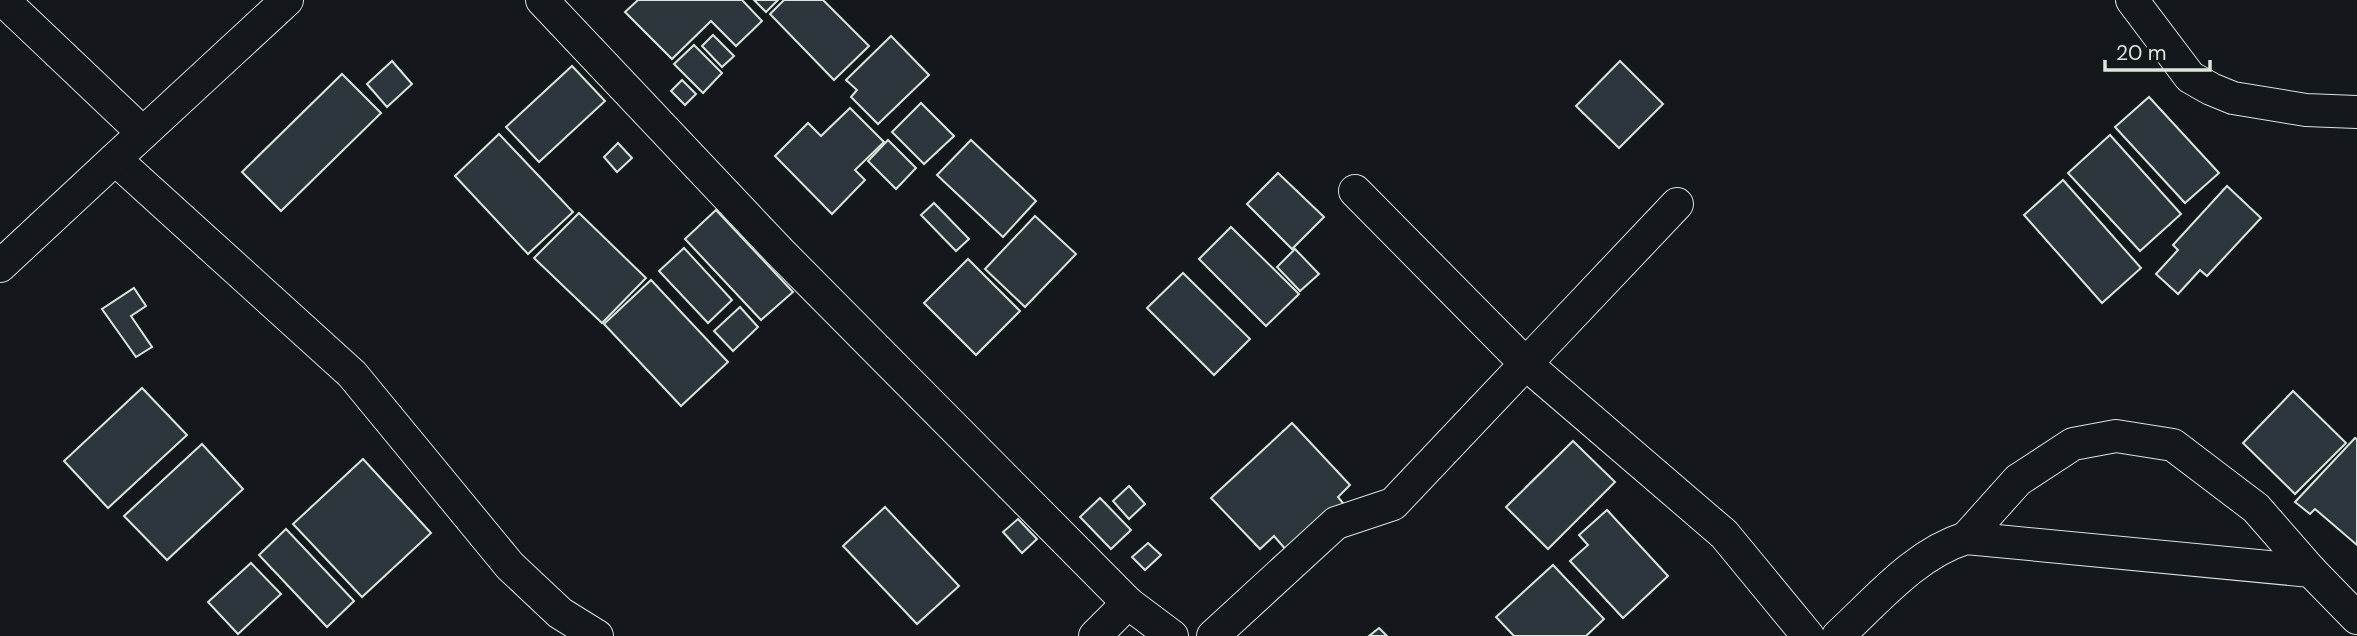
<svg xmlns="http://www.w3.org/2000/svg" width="2357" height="636" font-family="'DM Sans',sans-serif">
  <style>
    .building { fill: #2c363c; stroke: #d8e6dc; stroke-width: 2 }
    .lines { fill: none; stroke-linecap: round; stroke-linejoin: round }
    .street-casing { stroke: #d8e6dc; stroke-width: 34 }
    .street { stroke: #14181c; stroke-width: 32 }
  </style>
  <rect width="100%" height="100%" fill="#14181c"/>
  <g class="building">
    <polygon points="638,0 742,0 762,21 736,46 711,21 672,59 625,12"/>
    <polygon points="754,0 778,0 766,12"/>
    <polygon points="784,0 823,0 869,46 834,80 770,14"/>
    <polygon points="713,35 734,56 722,67 702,46"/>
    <polygon points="891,36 929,75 878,124 851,97 857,90 846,80"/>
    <polygon points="694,45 722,73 703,93 674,64"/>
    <polygon points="392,61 412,84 387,107 367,84"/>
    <polygon points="1620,61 1663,104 1619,148 1576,106"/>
    <polygon points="572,66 605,101 539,162 506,127"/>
    <polygon points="342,74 381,113 281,211 242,172"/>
    <polygon points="682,80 696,94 685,105 671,91"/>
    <polygon points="2149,97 2219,173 2185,203 2115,127"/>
    <polygon points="921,103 954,136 924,164 892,132"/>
    <polygon points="850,108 884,142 855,170 865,180 832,214 775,156 808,123 821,136"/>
    <polygon points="499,134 573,212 528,254 455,176"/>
    <polygon points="2110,135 2181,214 2140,251 2068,173"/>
    <polygon points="888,140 916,168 896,189 868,161"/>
    <polygon points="971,140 1036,201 1003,237 937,175"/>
    <polygon points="618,143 632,158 617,172 604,157"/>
    <polygon points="1278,173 1324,217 1292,249 1247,204"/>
    <polygon points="2063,180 2141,268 2102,303 2024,215"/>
    <polygon points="2227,186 2261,218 2207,276 2200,270 2178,294 2156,274 2178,250 2173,245"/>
    <polygon points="934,203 969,239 956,251 921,215"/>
    <polygon points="716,210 793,292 761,320 685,239"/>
    <polygon points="579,213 646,278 602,323 534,258"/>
    <polygon points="1035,216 1076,254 1025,307 985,269"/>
    <polygon points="1231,227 1299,294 1266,326 1199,259"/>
    <polygon points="684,248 732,300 708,323 659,271"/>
    <polygon points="1295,249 1319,274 1300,291 1277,267"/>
    <polygon points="968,259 1020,311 976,355 924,303"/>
    <polygon points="1183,273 1250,339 1214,375 1147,308"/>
    <polygon points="651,280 728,362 681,406 604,324"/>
    <polygon points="134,288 146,306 131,316 152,347 136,357 102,309"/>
    <polygon points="740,307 758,327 733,351 714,331"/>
    <polygon points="142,388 187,435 108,508 64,461"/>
    <polygon points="2293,391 2346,443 2295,494 2243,443"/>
    <polygon points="1292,423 1350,485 1338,497 1347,508 1293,558 1274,536 1260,549 1211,498"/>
    <polygon points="2355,438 2357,439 2357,545 2315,509 2310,514 2295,502"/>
    <polygon points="1573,441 1615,482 1548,549 1506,507"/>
    <polygon points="202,444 243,489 167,560 124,516"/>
    <polygon points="363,459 431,533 362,597 293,524"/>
    <polygon points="1129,486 1145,504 1129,519 1113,501"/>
    <polygon points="1100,498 1131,530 1111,549 1080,517"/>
    <polygon points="885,507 959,586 917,624 843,546"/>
    <polygon points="1607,510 1668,576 1623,618 1570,561 1588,545 1579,535"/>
    <polygon points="1018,519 1037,539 1022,553 1003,532"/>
    <polygon points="286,529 354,601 327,627 259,555"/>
    <polygon points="1148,543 1161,555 1145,570 1132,557"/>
    <polygon points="251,563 281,594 238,634 208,602"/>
    <polygon points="1553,565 1604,619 1586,636 1514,636 1496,617"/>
    <polygon points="1379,628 1387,636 1369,636"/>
  </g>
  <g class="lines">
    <g class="street-casing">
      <g id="street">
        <polyline points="3,0 143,133"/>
        <polyline points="287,0 115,159 352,374 510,566 560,613 597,636"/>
        <polyline points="542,0 780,252 1128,603 1095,636"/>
        <polyline points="2132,0 2190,77 2211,89 2233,98 2306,110 2357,112"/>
        <polyline points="1355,191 1526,364 1724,534 1808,636"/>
        <polyline points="0,266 115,159"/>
        <polyline points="1966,538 2018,480 2073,444 2116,436 2173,445 2256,508 2311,571"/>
        <polyline points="1128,603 1172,636"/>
        <polyline points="1213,636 1336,523 1393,504 1677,204"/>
        <path d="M 1838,636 C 1877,600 1915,554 1966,538 L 2311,571 L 2357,618"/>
      </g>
    </g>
    <use href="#street" class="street"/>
  </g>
  <path d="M2105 60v10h105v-10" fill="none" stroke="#d8e6dc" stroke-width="3.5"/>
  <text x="2116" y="60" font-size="21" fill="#d8e6dc" stroke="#14181c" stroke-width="5" paint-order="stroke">20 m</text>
</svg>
